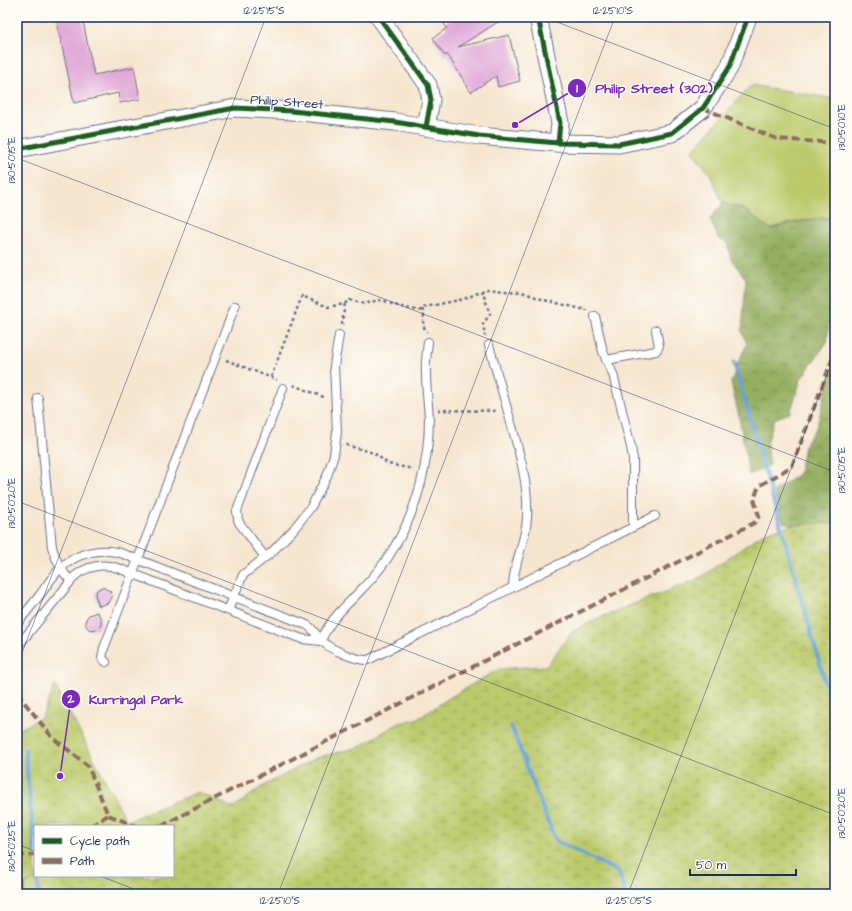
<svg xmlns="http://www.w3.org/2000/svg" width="852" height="911" font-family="'Architects Daughter',sans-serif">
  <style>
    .green { fill: #bcca6c; stroke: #6c7c65 }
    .forest { fill: url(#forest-crowns); stroke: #586e5f }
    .wetland { fill: url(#wetland-marsh); stroke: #6c7c65 }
    .park { fill: url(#park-crowns); stroke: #6c7c65 }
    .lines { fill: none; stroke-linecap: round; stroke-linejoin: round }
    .stream { stroke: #66a1d6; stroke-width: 4 }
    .building { fill: #e0a8d8 }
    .service-casing { stroke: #686f86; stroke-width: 10 }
    .minor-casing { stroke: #686f86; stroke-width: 19 }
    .path { stroke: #686f86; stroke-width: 2.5; stroke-dasharray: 3 3; stroke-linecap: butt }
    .service { stroke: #fff; stroke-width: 8 }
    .minor { stroke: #fff; stroke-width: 17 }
    .quiet { stroke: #8d6e63; stroke-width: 4; stroke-dasharray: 8 4; stroke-linecap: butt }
    .cycleway-casing { stroke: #fdfcf7; stroke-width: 8 }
    .cycleway { stroke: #1b5e20; stroke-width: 5 }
    .ticks { fill: none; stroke: #1b2f5e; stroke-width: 1; stroke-opacity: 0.45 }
    .labels { text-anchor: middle; stroke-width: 3; stroke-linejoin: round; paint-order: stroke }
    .street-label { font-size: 13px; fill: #1b2f5e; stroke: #fdfcf7 }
    .leader { fill: none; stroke: #7b2cbf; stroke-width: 1.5 }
    .callout-dot { fill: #7b2cbf; stroke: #fdfcf7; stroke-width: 1.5 }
    .mark-label { font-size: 12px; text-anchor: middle; font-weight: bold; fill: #fff }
    .callout-label { font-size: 14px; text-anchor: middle; font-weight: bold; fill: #7b2cbf; stroke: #fdfcf7; stroke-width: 3; stroke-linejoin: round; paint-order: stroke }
    .neatline { fill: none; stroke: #1b2f5e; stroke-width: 1.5 }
    .ticks-label { font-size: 10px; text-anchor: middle; fill: #1b2f5e }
  </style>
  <defs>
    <pattern id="forest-crowns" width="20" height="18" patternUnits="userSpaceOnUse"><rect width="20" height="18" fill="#95ae60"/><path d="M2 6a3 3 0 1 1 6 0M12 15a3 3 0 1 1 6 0" fill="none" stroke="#798e52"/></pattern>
    <pattern id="wetland-marsh" width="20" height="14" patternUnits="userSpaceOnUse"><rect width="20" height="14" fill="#bcca6c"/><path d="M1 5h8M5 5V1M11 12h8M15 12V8" fill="none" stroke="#a1ae60"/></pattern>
    <pattern id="park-crowns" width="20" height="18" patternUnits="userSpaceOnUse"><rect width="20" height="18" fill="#bcca6c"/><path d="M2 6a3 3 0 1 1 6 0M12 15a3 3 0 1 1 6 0" fill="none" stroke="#a1ae60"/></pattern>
  </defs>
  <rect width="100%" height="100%" fill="#fdfcf7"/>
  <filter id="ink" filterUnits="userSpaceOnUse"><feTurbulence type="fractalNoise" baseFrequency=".025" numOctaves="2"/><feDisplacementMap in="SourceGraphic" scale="8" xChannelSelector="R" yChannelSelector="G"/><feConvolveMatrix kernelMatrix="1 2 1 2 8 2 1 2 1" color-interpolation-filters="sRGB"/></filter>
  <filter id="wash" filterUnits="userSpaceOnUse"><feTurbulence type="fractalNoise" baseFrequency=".012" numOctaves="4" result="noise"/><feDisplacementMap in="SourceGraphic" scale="16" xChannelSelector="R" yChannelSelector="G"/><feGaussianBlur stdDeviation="0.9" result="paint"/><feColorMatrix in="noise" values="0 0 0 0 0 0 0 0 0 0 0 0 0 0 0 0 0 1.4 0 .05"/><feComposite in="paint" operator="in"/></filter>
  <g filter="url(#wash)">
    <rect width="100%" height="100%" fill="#f6e6d0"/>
    <polygon class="green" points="751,85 835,99 835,216 790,223 769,229 744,209 723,203 710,174 692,151"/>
    <g class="forest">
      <path d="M 723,203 L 744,209 L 770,229 C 785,225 820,214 835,220 L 835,303 L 830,308 L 827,342 L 801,379 L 790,413 L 774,419 L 767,444 L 770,465 L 749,475 L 739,416 L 731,383 L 738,363 L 747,344 L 742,331 L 746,279 L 731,259 L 727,243 L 718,238 L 710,219 Z"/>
      <polygon points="835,366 835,650 794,526 783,522 774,491 799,474 804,446 817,426 827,386"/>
    </g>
    <polygon class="wetland" points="821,523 835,524 835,894 17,894 17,888 42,876 173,876 173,826 115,826 146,813 198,792 233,808 263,786 316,758 359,747 397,724 419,718 449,698 499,669 546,666 572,632 596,619 698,579 765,532 794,525"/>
    <polygon class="park" points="55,685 127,822 118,826 35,826 35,876 42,876 17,888 17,731 42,717"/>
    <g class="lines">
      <g class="stream">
        <polyline points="734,362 835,717"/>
        <polyline points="511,726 555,840 619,872 625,894"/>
        <polyline points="25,749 35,852"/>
        <polyline points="37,876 39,894"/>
      </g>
    </g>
    <g id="blocks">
      <g class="building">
        <polygon points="56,17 82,17 94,75 134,67 140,99 120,103 118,93 74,103"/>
        <polygon points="453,17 506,17 458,47 509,35 520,81 498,87 496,76 471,92 447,54 445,56 433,38 447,28 444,24"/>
        <polygon points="102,587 110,591 112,596 108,603 99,606 95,595 97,590"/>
        <polygon points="97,612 101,619 101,625 97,629 90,630 86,626 86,619 89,615"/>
      </g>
    </g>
  </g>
  <g filter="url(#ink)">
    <use href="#blocks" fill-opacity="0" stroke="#686f86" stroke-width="1"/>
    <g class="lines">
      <g class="service-casing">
        <g id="service">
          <polyline points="595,316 603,352 613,374 631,447 633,459 633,527"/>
          <path d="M 489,345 C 496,370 503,394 510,419 C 519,452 529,484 527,518 C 526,542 513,563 513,587"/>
          <polyline points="606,360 656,351 659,346 656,330"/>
          <path d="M 38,398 L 52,547 C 56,561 61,571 71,581"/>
          <polyline points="265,557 240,524 238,520 237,511 283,388"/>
          <polyline points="228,610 243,575 272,552 293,530 311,507 327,476 334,455 337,432 334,366 339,335"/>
          <path d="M 17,624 C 25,613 34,603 42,592 C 47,585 52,577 59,570 C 76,552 103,546 126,555 L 307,625 C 314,629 316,636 322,641 C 329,649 358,661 368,660 L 655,516"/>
          <path d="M 321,641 C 329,620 345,607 360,591 C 373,578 386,562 395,546 C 418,508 429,462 429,418 C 428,403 426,388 426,373 C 425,362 427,352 428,342"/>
          <path d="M 17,647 L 75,576 C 87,566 103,563 118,568 L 302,639 L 321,641"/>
          <polyline points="106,662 102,658 104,648 235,306"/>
        </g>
      </g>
      <g class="minor-casing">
        <g id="minor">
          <polyline points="379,17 428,85 431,100 426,127"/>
          <polyline points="538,17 560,123 558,143"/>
          <polyline points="17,149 235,108 292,111 395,122 479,136 558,143 619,144 672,133 703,108 729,68 748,17"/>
        </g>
      </g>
      <g class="path">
        <polyline points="482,290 490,314 483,324 485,336"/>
        <polyline points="422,309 424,314 423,326 427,332"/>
        <polyline points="342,325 345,303"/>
        <polyline points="226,360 277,380"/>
        <polyline points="271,377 302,296 328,307 344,304 350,300 365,304 378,300 385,301 394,305 419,311 425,307 464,299 487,289 504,291 522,292 544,300 586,310 586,311"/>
        <polyline points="293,385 326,398"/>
        <polyline points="438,410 497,411"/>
        <polyline points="346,445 374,453 388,464 413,469"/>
      </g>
      <use href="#service" class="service"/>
      <use href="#minor" class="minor"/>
      <g class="quiet">
        <polyline points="703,108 777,139 835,143"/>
        <polyline points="17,693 52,737 88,766 108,815 136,826"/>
        <polyline points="91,826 108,815"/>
        <polyline points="161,826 754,523 759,516 754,499 759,486 792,466 835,352"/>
        <polyline points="17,856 35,854"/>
        <polyline points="17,866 21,894"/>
      </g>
      <g class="cycleway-casing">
        <g id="cycleway">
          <polyline points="379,17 428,85 431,100 426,127"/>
          <polyline points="538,17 560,123 558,143"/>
          <polyline points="17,149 235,108 292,111 395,122 479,136 558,143 619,144 672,133 703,108 729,68 748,17"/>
        </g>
      </g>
      <use href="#cycleway" class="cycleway"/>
    </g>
  </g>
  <path class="ticks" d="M 544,17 L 835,129M 17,158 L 835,472M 17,501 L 835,815M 17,666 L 266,17M 17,844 L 35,851M 100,876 L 147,894M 278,894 L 615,17M 628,894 L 835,354"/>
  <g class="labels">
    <g class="street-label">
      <text transform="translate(287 101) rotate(4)" y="5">Philip Street</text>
    </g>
  </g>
  <path class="leader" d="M515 125L577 88M60 776L71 699"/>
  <g class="callout-dot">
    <circle cx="515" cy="125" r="4"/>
    <circle cx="60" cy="776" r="4"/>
    <circle cx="577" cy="88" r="10"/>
    <circle cx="71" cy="699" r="10"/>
  </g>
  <g class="mark-label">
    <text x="577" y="92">1</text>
    <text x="71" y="703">2</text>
  </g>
  <g class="callout-label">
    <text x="654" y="93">Philip Street (302)</text>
    <text x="136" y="704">Kurringal Park</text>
  </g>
  <rect width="852" height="911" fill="none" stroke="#fdfcf7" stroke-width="44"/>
  <rect x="34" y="825" width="140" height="52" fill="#fdfcf7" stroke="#a3aaba"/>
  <rect x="42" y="838" width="20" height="6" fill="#1b5e20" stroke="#a3aaba"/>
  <text x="70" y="845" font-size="12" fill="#1b2f5e">Cycle path</text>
  <rect x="42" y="858" width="20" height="6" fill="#8d6e63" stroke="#a3aaba"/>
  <text x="70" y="865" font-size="12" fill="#1b2f5e">Path</text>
  <path d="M690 869v6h106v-6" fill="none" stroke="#1b2f5e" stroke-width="2"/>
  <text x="696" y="869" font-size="12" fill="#1b2f5e" stroke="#fdfcf7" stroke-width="3" paint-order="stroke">50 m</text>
  <rect x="22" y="22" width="808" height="867" class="neatline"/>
  <g class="ticks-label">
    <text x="264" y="14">12°25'15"S</text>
    <text x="613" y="14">12°25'10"S</text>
    <text transform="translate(841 127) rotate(-90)" y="4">130°50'10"E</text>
    <text transform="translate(11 160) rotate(-90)" y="4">130°50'15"E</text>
    <text transform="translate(841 470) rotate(-90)" y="4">130°50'15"E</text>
    <text transform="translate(11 503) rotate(-90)" y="4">130°50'20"E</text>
    <text transform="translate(841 813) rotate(-90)" y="4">130°50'20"E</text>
    <text transform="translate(11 846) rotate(-90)" y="4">130°50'25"E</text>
    <text x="280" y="904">12°25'10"S</text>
    <text x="629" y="904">12°25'05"S</text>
  </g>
</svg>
